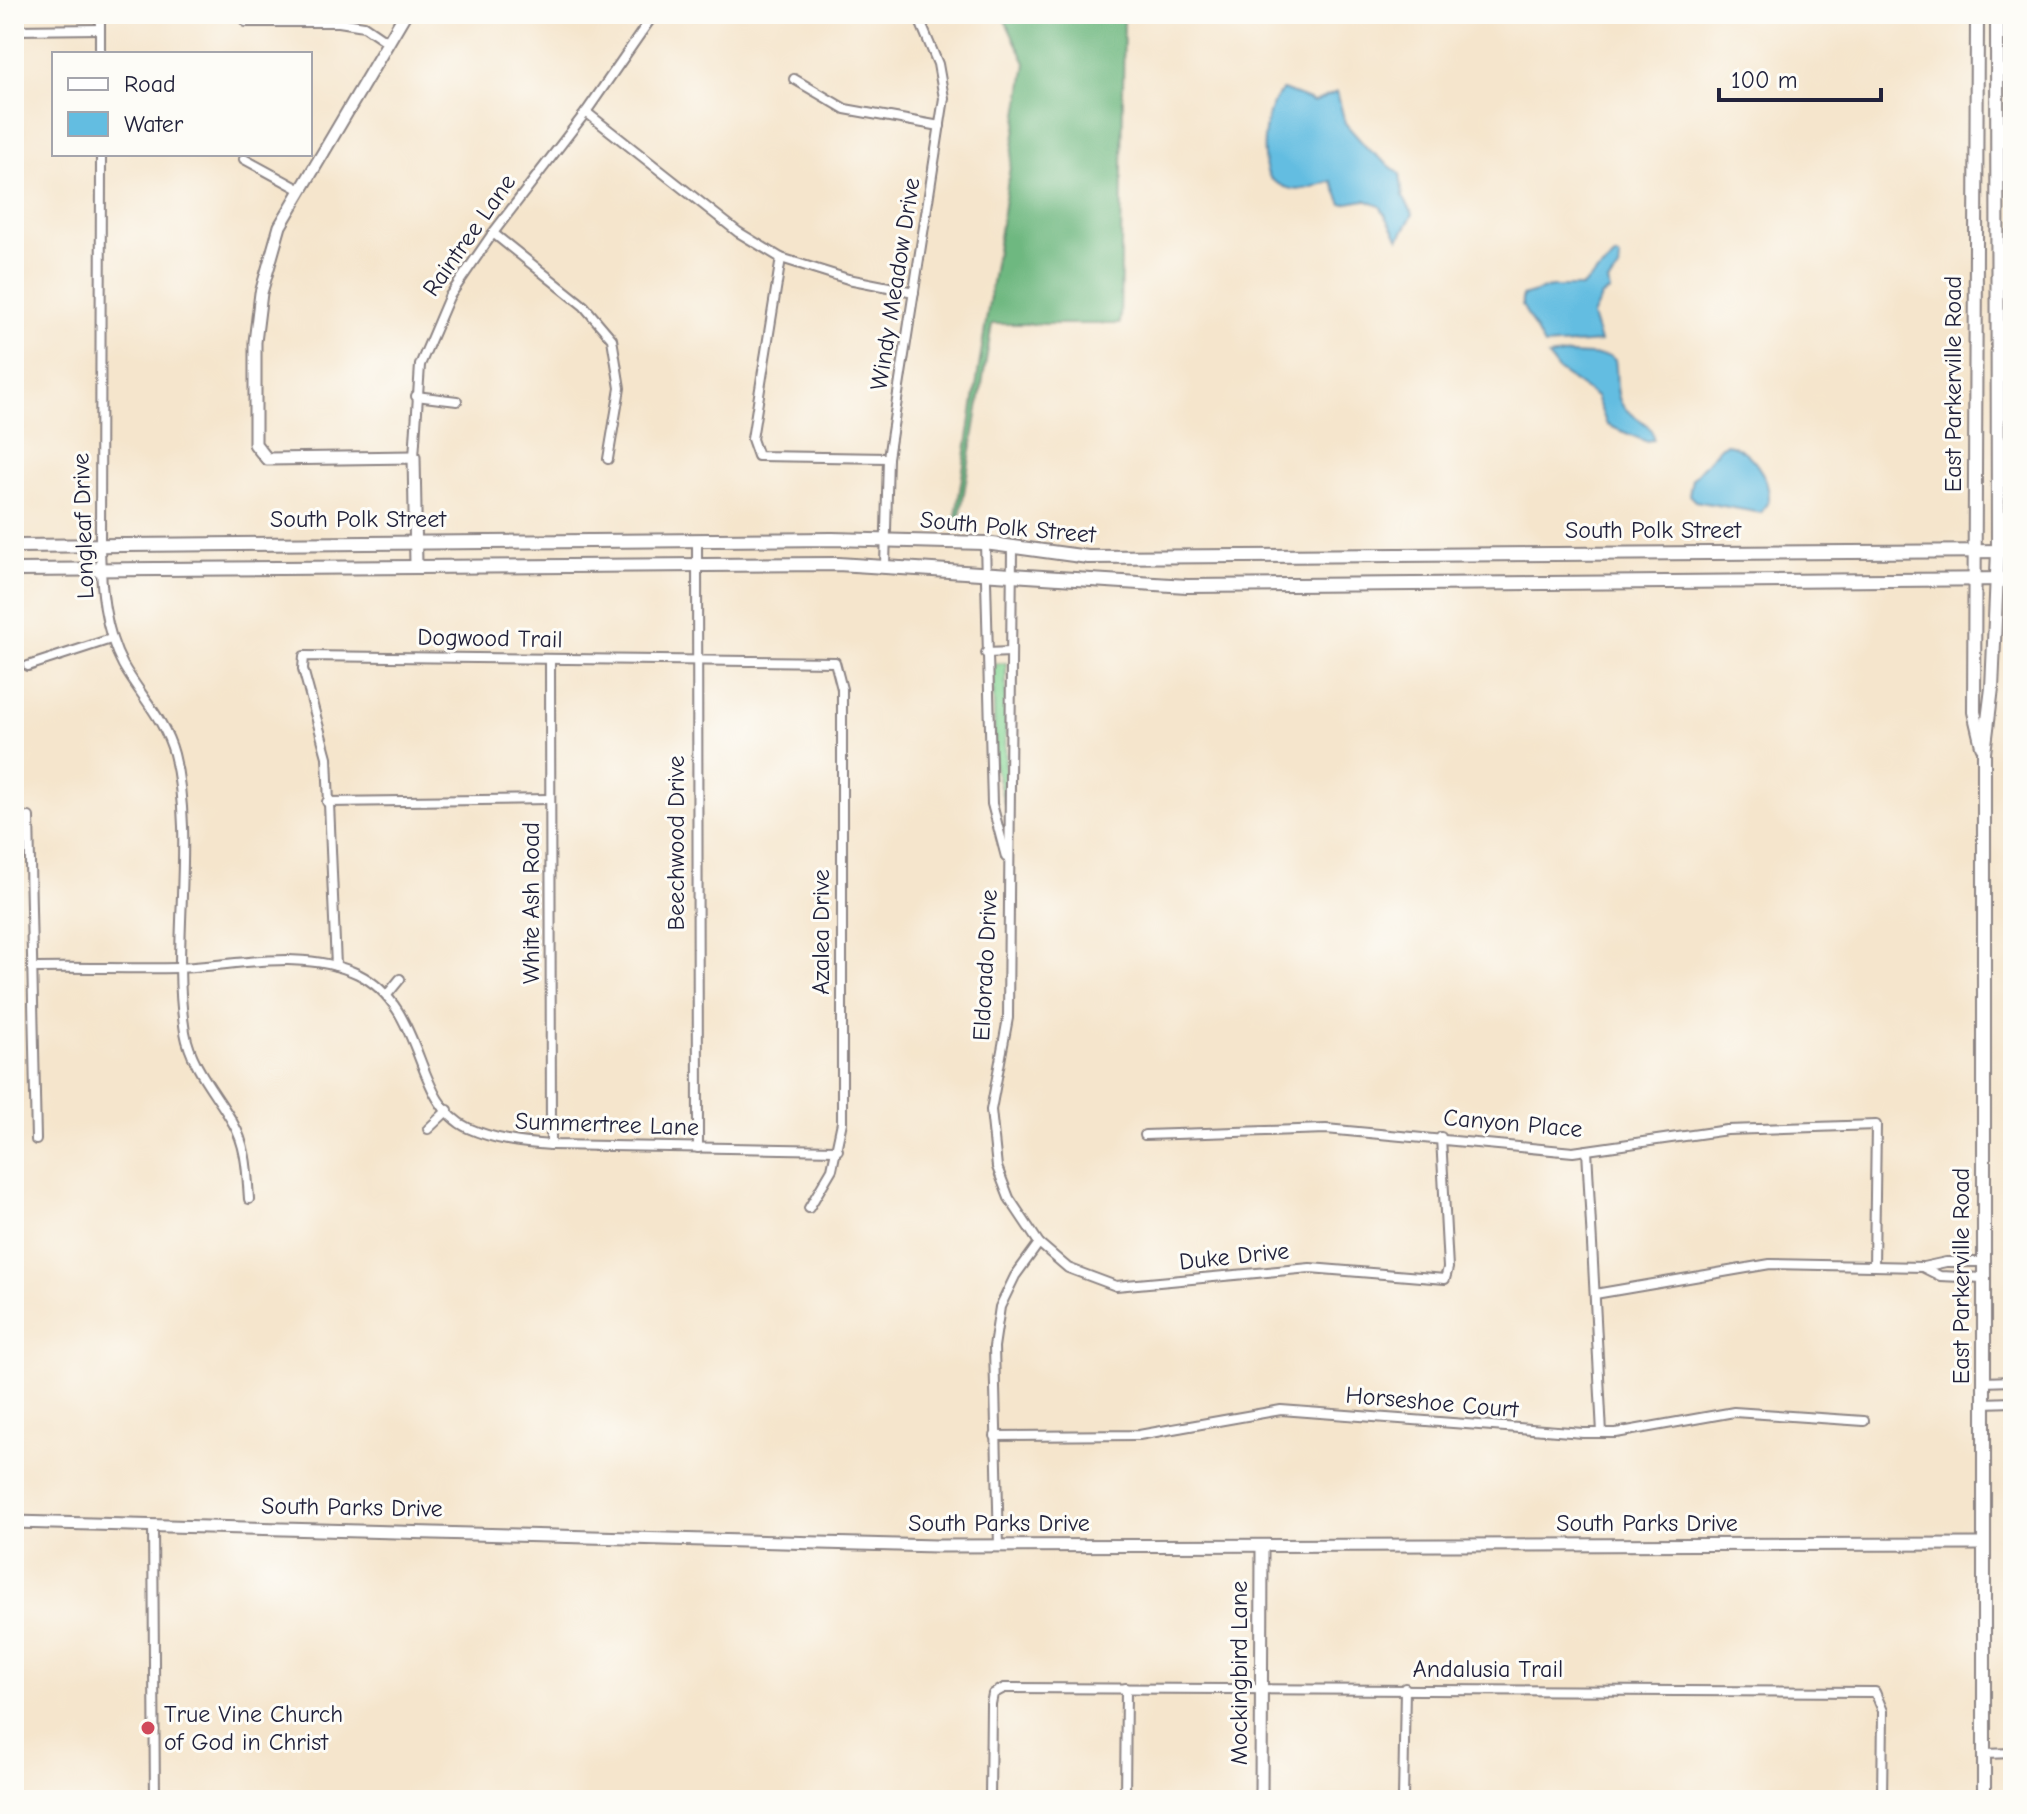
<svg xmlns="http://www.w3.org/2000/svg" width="2027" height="1814" font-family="'Comic Neue',sans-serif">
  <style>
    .green { fill: #89d897; stroke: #567d69; stroke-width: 2 }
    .forest { fill: #6eb880; stroke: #486d5e; stroke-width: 2 }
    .water { fill: #63bde1; stroke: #42708e; stroke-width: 2 }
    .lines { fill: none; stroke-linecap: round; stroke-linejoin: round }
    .minor-casing { stroke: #8c8484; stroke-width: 12 }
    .tertiary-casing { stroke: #8c8484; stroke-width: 15 }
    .secondary-casing { stroke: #8c8484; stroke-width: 16 }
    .minor { stroke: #fff; stroke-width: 8 }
    .tertiary { stroke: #fff; stroke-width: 11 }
    .secondary { stroke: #fff; stroke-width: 12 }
    .poi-dot { fill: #d1495b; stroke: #fdfcf7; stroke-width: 3 }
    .labels { text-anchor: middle; stroke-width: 6; stroke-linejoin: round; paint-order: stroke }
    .street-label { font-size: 24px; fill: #22223b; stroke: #fdfcf7 }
    .poi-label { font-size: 24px; fill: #22223b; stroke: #fdfcf7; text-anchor: start }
  </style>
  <rect width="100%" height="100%" fill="#fdfcf7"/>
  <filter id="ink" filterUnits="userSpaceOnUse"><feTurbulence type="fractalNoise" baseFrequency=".0125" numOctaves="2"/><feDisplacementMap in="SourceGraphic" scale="16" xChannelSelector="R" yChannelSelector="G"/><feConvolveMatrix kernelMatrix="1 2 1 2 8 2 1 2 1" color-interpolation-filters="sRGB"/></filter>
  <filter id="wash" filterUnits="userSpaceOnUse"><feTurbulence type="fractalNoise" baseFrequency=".006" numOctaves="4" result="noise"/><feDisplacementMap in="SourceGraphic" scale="32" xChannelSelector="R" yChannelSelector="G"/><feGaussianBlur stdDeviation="1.8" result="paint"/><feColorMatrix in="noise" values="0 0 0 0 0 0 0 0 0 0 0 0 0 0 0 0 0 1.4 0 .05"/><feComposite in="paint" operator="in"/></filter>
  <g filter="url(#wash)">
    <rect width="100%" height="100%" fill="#f5e5cc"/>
    <polygon class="green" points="1006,663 1005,806 995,766 993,664"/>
    <polygon class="forest" points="1002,14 1124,14 1120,324 992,324 958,529 954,529 1026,63"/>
    <g class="water">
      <path d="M 1283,90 L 1314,102 L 1337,92 L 1345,123 L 1367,148 L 1400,174 L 1403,197 L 1413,214 L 1399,239 L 1380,206 L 1365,200 L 1342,204 L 1332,181 C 1308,187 1297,198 1271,179 C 1257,160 1264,106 1283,90 Z"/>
      <polygon points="1616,256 1620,258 1619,270 1608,282 1610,292 1602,296 1592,316 1600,342 1544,346 1522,305 1522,296 1551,287 1581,287"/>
      <path d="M 1570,354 L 1609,356 L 1615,360 C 1618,375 1614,389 1621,403 C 1629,419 1654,420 1653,440 L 1645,441 L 1607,425 L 1596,397 L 1558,370 L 1548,357 Z"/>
      <path d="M 1727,444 C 1750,448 1770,477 1769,500 L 1761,513 L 1695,501 L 1689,495 L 1692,479 L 1721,446 Z"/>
    </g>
  </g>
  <g filter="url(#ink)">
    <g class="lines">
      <g class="minor-casing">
        <g id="minor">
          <polyline points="100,14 100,54"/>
          <polyline points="246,22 339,22 364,26 389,43"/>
          <polyline points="14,30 100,29"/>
          <polyline points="794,79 845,109 940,126"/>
          <polyline points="586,112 738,232 781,258 848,279 914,292"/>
          <path d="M 101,154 L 100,547 C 101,586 104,630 123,665 C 140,695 165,720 174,754 C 196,844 170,941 185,1032 C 191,1067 217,1094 233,1123 C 247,1147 247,1173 249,1199"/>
          <polyline points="244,159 299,189"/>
          <polyline points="493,233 584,306 612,339 620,388 608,459"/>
          <polyline points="781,258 752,439 758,456 888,458"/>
          <polyline points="416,396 457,401"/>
          <polyline points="414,457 420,365 449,297 493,233 586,112 654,14"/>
          <polyline points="697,539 698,1148"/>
          <polyline points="985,543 992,804 1006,857"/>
          <polyline points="1012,547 1008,1018 991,1110 997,1167 1009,1198 1039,1243 1068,1268 1116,1286 1310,1268 1445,1279 1448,1268 1441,1137"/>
          <polyline points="885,566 888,458 944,98 938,64 917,14"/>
          <polyline points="986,653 1011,652"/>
          <polyline points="550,660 551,1145"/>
          <polyline points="28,666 111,639"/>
          <polyline points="327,802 550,799"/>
          <polyline points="29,817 36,1140"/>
          <polyline points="336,966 327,757 303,669 304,656 835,662 842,689 842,1122 832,1169 809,1208"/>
          <path d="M 32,968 C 81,967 129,969 178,968 C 235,966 304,948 358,974 C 427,1008 412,1102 468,1128 C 495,1140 522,1143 551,1145 L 838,1150"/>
          <polyline points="387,995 400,979"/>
          <polyline points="428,1129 448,1110"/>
          <polyline points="1145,1135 1326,1129 1573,1152 1727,1130 1876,1125 1874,1266"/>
          <polyline points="1587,1150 1602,1433"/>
          <polyline points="1924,1268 1940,1276 1983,1278"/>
          <polyline points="1595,1294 1770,1264 1923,1267 1946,1262 1983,1262"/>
          <polyline points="1983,1382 2013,1381"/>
          <polyline points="1983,1403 2013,1402"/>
          <polyline points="995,1436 1139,1435 1281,1410 1583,1433 1616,1433 1734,1412 1864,1421"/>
          <polyline points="153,1525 155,1800"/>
          <polyline points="999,1546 994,1347 1000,1307 1015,1276 1039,1243"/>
          <polyline points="1985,1754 2013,1753"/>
          <polyline points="990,1800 991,1704 993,1694 1004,1688 1875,1692 1883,1711 1882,1800"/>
          <polyline points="1125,1800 1126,1688"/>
          <polyline points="1403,1800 1405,1688"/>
        </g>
      </g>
      <g class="tertiary-casing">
        <g id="tertiary">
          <polyline points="405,14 280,226 261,293 255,342 255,444 267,459 414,457 416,564"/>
          <polyline points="14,1522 936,1546 1984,1544"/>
          <polyline points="1261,1800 1262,1546"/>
        </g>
      </g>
      <g class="secondary-casing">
        <g id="secondary">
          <polyline points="1977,14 1974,712 1982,746"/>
          <polyline points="14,546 832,539 985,543 1088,557 2013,551"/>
          <polyline points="14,570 838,564 1187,586 2013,579"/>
          <polyline points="1984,1800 1984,753 1992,688 1998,551 1997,14"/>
        </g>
      </g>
      <use href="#minor" class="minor"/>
      <use href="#tertiary" class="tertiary"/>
      <use href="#secondary" class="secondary"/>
    </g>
  </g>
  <circle class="poi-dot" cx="148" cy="1728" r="8"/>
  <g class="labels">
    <g class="street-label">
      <text transform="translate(469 235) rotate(-55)" y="8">Raintree Lane</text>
      <text transform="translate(895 284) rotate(-81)" y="8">Windy Meadow Drive</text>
      <text transform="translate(1953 384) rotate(-90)" y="8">East Parkerville Road</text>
      <text x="358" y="527">South Polk Street</text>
      <text transform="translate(83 526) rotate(-92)" y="8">Longleaf Drive</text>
      <text transform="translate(1008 527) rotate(5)" y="8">South Polk Street</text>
      <text x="1653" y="538">South Polk Street</text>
      <text transform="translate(490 638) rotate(1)" y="8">Dogwood Trail</text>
      <text transform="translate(676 843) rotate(-90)" y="8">Beechwood Drive</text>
      <text transform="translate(531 903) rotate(-90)" y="8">White Ash Road</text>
      <text transform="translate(821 932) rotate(-90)" y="8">Azalea Drive</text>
      <text transform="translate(985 965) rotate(-87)" y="8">Eldorado Drive</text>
      <text transform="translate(1513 1123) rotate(5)" y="8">Canyon Place</text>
      <text transform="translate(607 1124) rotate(2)" y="8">Summertree Lane</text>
      <text transform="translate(1234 1256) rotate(-6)" y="8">Duke Drive</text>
      <text transform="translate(1961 1276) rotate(-90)" y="8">East Parkerville Road</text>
      <text transform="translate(1432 1402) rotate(5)" y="8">Horseshoe Court</text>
      <text transform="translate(352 1507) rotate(1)" y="8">South Parks Drive</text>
      <text x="999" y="1531">South Parks Drive</text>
      <text x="1647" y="1531">South Parks Drive</text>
      <text x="1488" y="1677">Andalusia Trail</text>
      <text transform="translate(1239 1673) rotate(-90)" y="8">Mockingbird Lane</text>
    </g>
    <g class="poi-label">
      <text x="164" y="1722">True Vine Church<tspan x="164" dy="28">of God in Christ</tspan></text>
    </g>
  </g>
  <rect width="2027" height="1814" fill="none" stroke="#fdfcf7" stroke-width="48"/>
  <rect x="52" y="52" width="260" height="104" fill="#fdfcf7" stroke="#a5a5ac" stroke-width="2"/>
  <rect x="68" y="78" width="40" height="12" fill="#ffffff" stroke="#a5a5ac" stroke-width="2"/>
  <text x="124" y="92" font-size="24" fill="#22223b">Road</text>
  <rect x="68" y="112" width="40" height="24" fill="#63bde1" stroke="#a5a5ac" stroke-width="2"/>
  <text x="124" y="132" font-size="24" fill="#22223b">Water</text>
  <path d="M1719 88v12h162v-12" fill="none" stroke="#22223b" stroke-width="4"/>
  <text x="1731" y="88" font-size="24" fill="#22223b" stroke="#fdfcf7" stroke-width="6" paint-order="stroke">100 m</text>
</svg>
